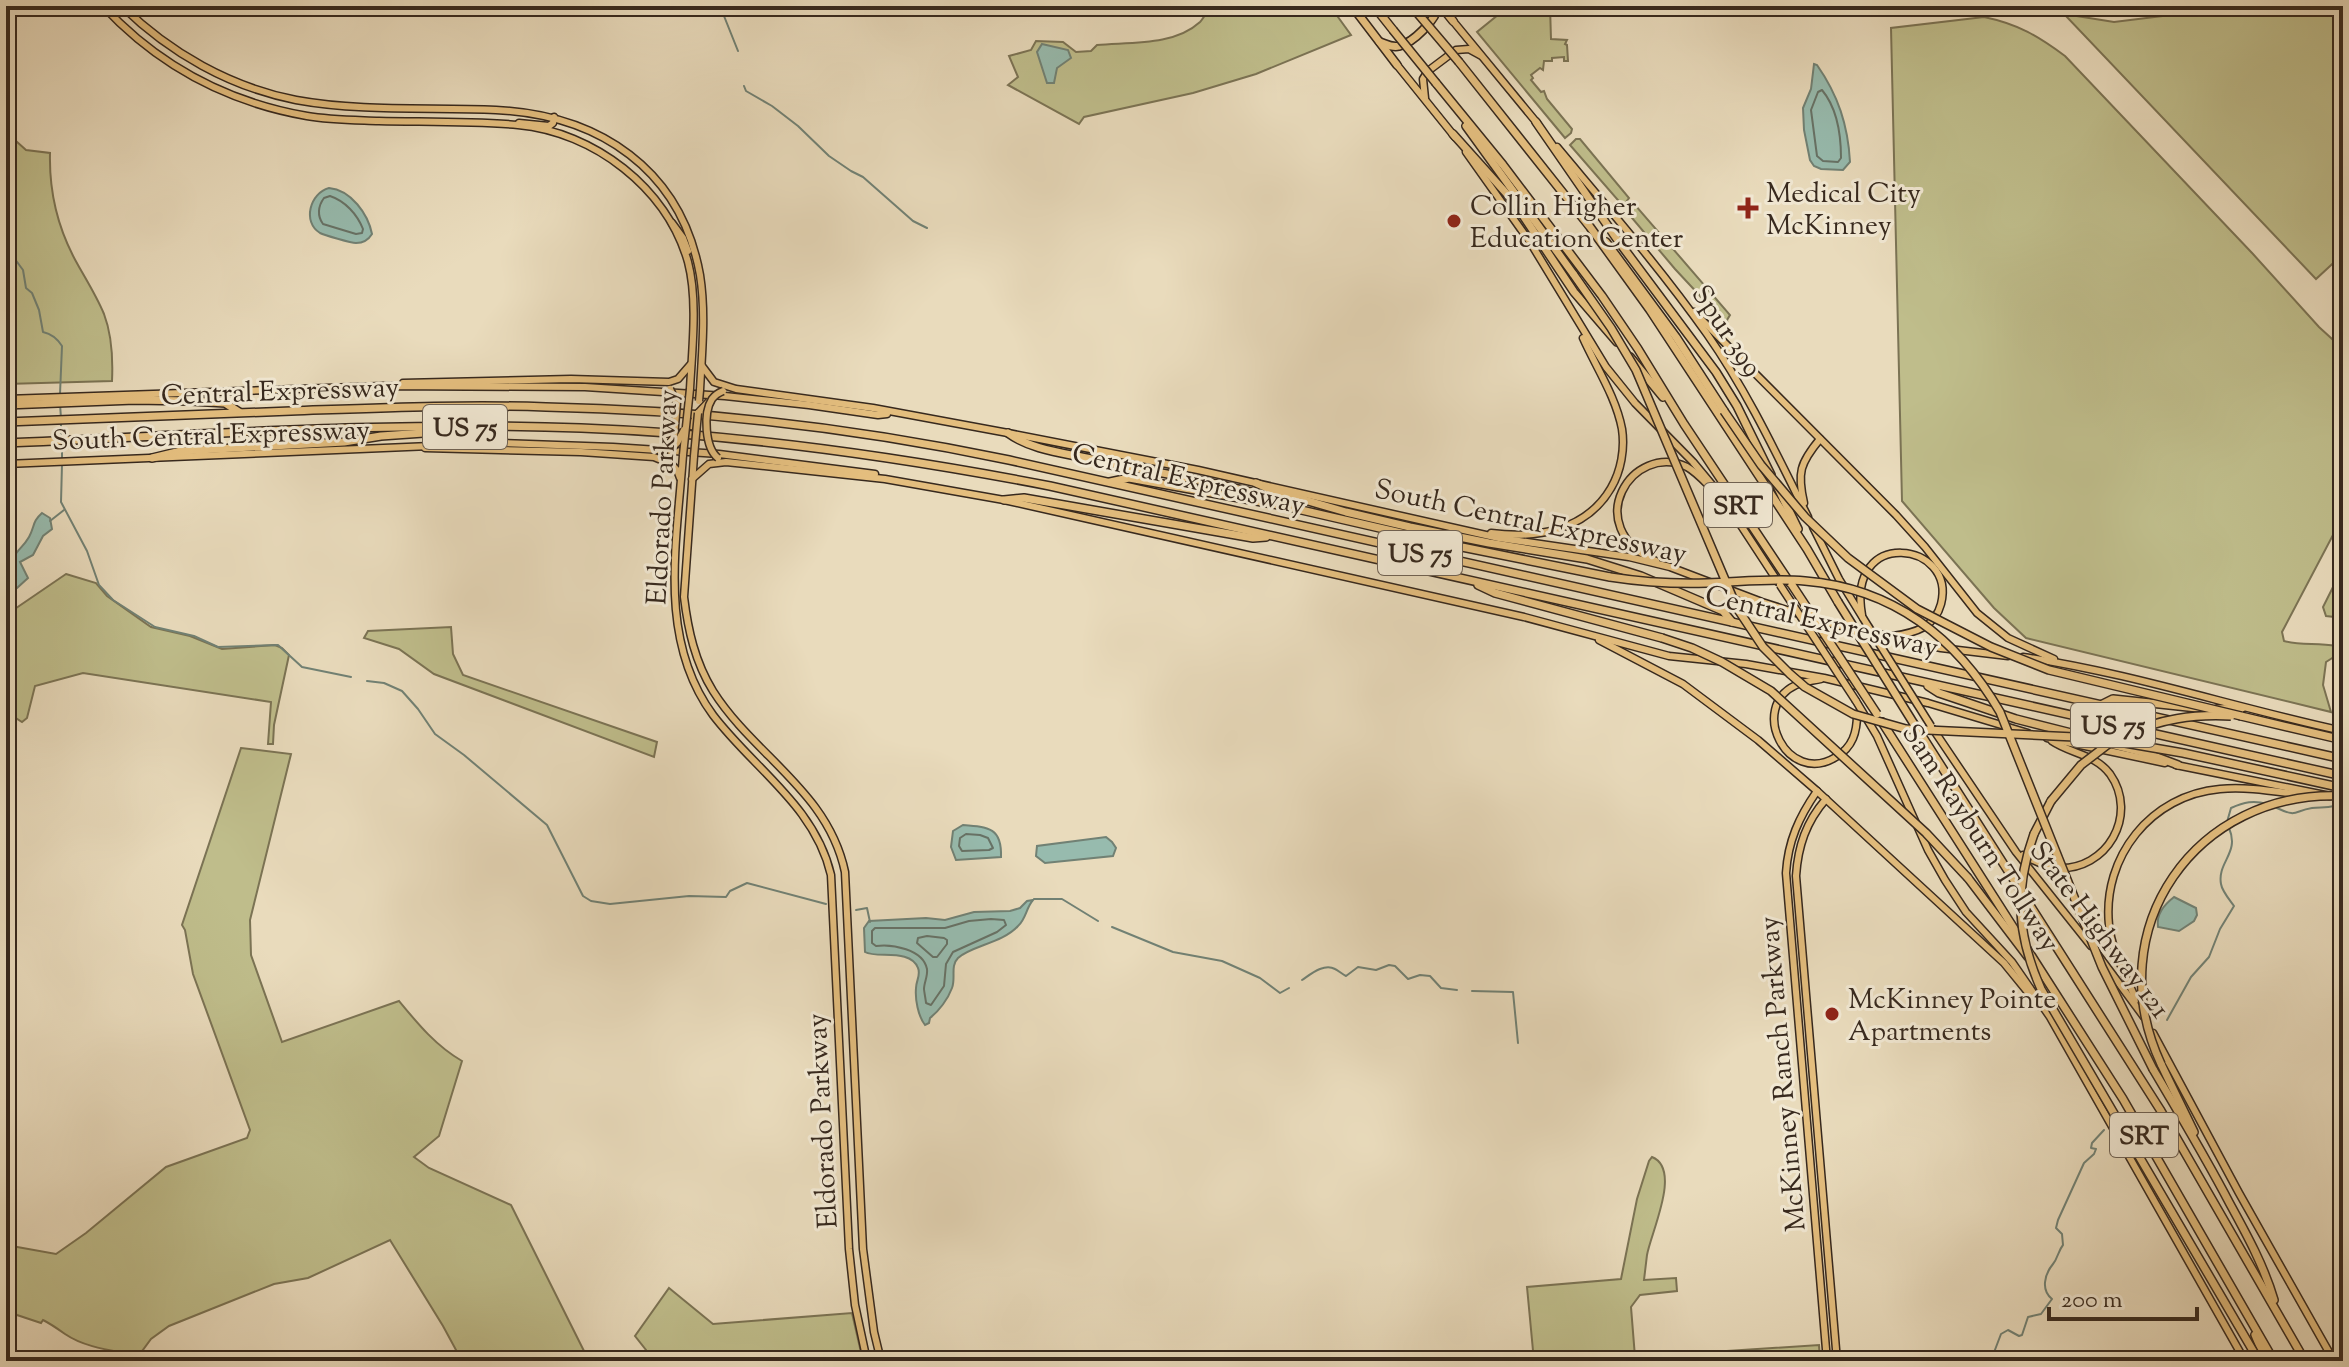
<svg xmlns="http://www.w3.org/2000/svg" width="2349" height="1367" font-family="'Sorts Mill Goudy',serif">
  <style>
    .green { fill: #bfbd8b; stroke: #7b7354; stroke-width: 2 }
    .water { fill: #97bbae; stroke: #718174; stroke-width: 2 }
    .lines { fill: none; stroke-linecap: round; stroke-linejoin: round }
    .shore { stroke: #677266; stroke-width: 2 }
    .stream { stroke: #718174; stroke-width: 2 }
    .major-casing { stroke: #37291e; stroke-width: 9 }
    .highway-casing { stroke: #37291e; stroke-width: 10 }
    .major { stroke: #e4be7e; stroke-width: 6 }
    .highway { stroke: #e4be7e; stroke-width: 7 }
    .major-bridge-casing { stroke: #37291e; stroke-width: 9; stroke-linecap: butt }
    .highway-bridge-casing { stroke: #37291e; stroke-width: 10; stroke-linecap: butt }
    .major-bridge { stroke: #e4be7e; stroke-width: 6 }
    .highway-bridge { stroke: #e4be7e; stroke-width: 7 }
    .poi-dot { fill: #8f2418; stroke: #f1e8d3; stroke-width: 3 }
    .labels { text-anchor: middle; stroke-width: 6; stroke-linejoin: round; paint-order: stroke }
    .shield { fill: #f1e8d3; stroke: #6f6254; stroke-width: 2 }
    .shield-label { font-size: 26px; font-weight: bold; fill: #37291e }
    .poi-label { font-size: 28px; fill: #37291e; stroke: #f1e8d3; text-anchor: start }
    .street-label { font-size: 28px; fill: #37291e; stroke: #f1e8d3 }
  </style>
  <rect width="100%" height="100%" fill="#e9dbbc"/>
  <filter id="stains"><feTurbulence type="fractalNoise" baseFrequency=".0025" numOctaves="4"/><feColorMatrix values="0 0 0 0 .2 0 0 0 0 .09 0 0 0 0 .02 0 0 0 .5 -.17"/></filter>
  <radialGradient id="worn" r=".72"><stop offset=".6" stop-color="#630" stop-opacity="0"/><stop offset="1" stop-color="#630" stop-opacity=".3"/></radialGradient>
  <g class="green">
    <path d="M 1211,6 L 1330,6 L 1351,35 L 1256,74 L 1193,93 L 1084,117 L 1079,124 L 1008,85 L 1018,77 L 1009,56 L 1031,50 L 1036,41 L 1063,42 L 1076,52 L 1091,51 L 1097,45 C 1130,42 1174,46 1200,22 C 1204,18 1207,11 1211,6 Z"/>
    <polygon points="1509,6 1550,6 1551,39 1567,40 1565,44 1567,45 1568,61 1564,61 1564,57 1552,58 1552,61 1544,61 1543,70 1540,68 1531,75 1533,78 1531,80 1541,92 1544,91 1547,99 1572,129 1571,133 1565,138 1477,32"/>
    <polygon points="2244,6 2343,6 2343,254 2316,279 2064,14 2114,22"/>
    <path d="M 1984,17 C 2018,24 2038,36 2065,56 L 2253,254 L 2319,327 L 2343,349 L 2343,516 L 2282,632 L 2284,641 C 2302,646 2318,642 2336,646 L 2337,655 L 2326,662 L 2323,685 L 2331,712 L 2026,638 L 1994,608 L 1902,501 L 1891,28 Z"/>
    <path d="M 6,132 L 26,150 L 50,153 C 49,193 58,230 78,265 C 87,281 97,297 104,314 C 112,335 113,359 112,381 L 6,384 Z"/>
    <polygon points="1576,139 1580,139 1629,198 1623,206 1570,145"/>
    <polygon points="1633,205 1636,206 1730,315 1727,320 1728,326 1675,269 1627,212"/>
    <polygon points="2343,567 2343,618 2326,616 2323,607"/>
    <polygon points="66,574 96,583 107,596 151,627 190,636 222,649 275,645 282,648 289,655 274,725 273,744 268,744 271,702 83,673 35,686 27,718 22,722 11,715 6,724 6,615"/>
    <polygon points="451,627 453,654 463,675 657,742 654,757 434,674 399,649 364,638 368,631"/>
    <path d="M 241,748 L 291,754 L 250,920 L 251,955 L 282,1042 L 399,1001 C 418,1024 436,1046 462,1061 L 439,1136 L 414,1157 L 429,1168 L 511,1205 L 589,1361 L 462,1361 L 443,1326 L 390,1240 L 308,1278 L 274,1284 L 169,1326 L 151,1339 L 140,1354 L 139,1361 L 131,1361 L 130,1354 C 109,1350 84,1347 65,1334 C 58,1329 51,1324 43,1320 L 41,1323 L 17,1315 L 6,1309 L 6,1245 L 56,1254 L 86,1233 L 166,1167 L 247,1138 L 250,1130 L 193,974 L 185,930 L 182,925 Z"/>
    <path d="M 1652,1157 C 1682,1169 1651,1232 1647,1255 C 1646,1263 1645,1272 1644,1280 L 1676,1278 L 1677,1291 L 1640,1295 L 1631,1307 L 1635,1357 L 1819,1345 L 1820,1361 L 1534,1361 L 1527,1287 L 1621,1279 L 1637,1199 L 1649,1161 Z"/>
    <polygon points="669,1288 713,1324 852,1313 863,1361 649,1361 646,1350 635,1336"/>
  </g>
  <g class="water">
    <polygon points="1042,44 1068,50 1071,58 1057,68 1054,83 1047,83 1037,52"/>
    <path d="M 1814,64 L 1817,65 C 1838,95 1848,125 1850,162 L 1843,170 L 1821,169 L 1814,166 L 1810,160 L 1804,130 L 1803,108 L 1811,89 Z"/>
    <path d="M 329,188 C 351,190 368,214 372,234 C 369,239 363,243 356,243 C 351,243 324,235 320,233 C 302,222 310,193 329,188 Z"/>
    <path d="M 42,513 L 50,518 L 52,529 L 43,536 L 33,555 L 20,562 L 28,578 L 17,588 L 6,590 L 6,581 L 15,573 C 10,550 20,553 29,537 C 35,526 32,522 42,513 Z"/>
    <path d="M 963,825 C 989,827 1002,828 1001,857 L 956,860 L 951,847 L 953,831 Z"/>
    <polygon points="1106,837 1112,842 1116,848 1113,856 1045,863 1036,856 1037,846"/>
    <path d="M 2174,897 L 2196,908 L 2197,915 L 2194,921 L 2179,931 L 2158,927 C 2156,914 2164,905 2174,897 Z"/>
    <path d="M 1033,900 C 1026,908 1026,919 1018,926 C 1003,943 970,946 958,958 C 950,966 956,978 952,988 C 948,999 939,1011 930,1018 L 929,1023 L 925,1025 C 918,1016 915,999 916,988 C 916,981 921,975 918,968 C 910,948 877,959 865,952 L 864,928 L 869,921 L 926,918 L 945,920 L 974,912 L 1010,911 L 1020,908 L 1027,901 Z"/>
  </g>
  <g class="lines">
    <g class="shore">
      <path d="M 1822,90 C 1837,108 1841,136 1841,158 L 1838,162 L 1823,161 L 1817,156 L 1811,110 L 1818,92 Z"/>
      <path d="M 330,196 C 345,201 357,214 363,229 L 362,233 L 356,234 L 323,224 C 317,216 318,206 324,198 Z"/>
      <polygon points="966,834 980,835 988,838 993,848 989,850 962,851 959,846 960,838"/>
      <path d="M 991,919 L 1004,920 L 1006,925 L 997,932 L 953,952 L 946,964 L 944,986 L 931,1005 L 926,1003 C 926,1001 924,991 924,989 C 924,983 928,976 927,969 C 923,949 892,944 876,946 L 872,943 L 872,931 L 875,928 L 945,928 L 969,921 Z"/>
      <polygon points="927,936 944,938 947,940 947,944 937,957 933,957 917,943 918,938"/>
    </g>
    <g class="stream">
      <polyline points="720,6 738,51"/>
      <polyline points="744,86 746,91 772,106 798,126 829,156 851,171 863,177 913,221 927,228"/>
      <path d="M 6,247 L 23,270 L 26,288 L 32,293 L 39,310 L 43,332 C 52,334 57,338 62,346 L 60,394"/>
      <polyline points="60,404 61,418"/>
      <polyline points="61,424 61,438"/>
      <polyline points="62,444 62,458"/>
      <polyline points="62,464 61,502 87,551 99,585 113,600 155,627 194,636 218,647 278,645 302,667 351,677"/>
      <polyline points="50,521 64,510"/>
      <polyline points="367,681 384,683 402,691 418,709 435,734 464,755 547,825 583,896 591,901 610,904 689,896 726,897 730,891 747,883 826,904"/>
      <path d="M 2277,808 C 2298,818 2293,811 2312,808 C 2320,807 2326,808 2334,806"/>
      <path d="M 2227,822 L 2231,808 C 2244,802 2254,800 2267,804"/>
      <polyline points="1034,899 1062,899 1098,921"/>
      <polyline points="856,910 867,908 870,922"/>
      <polyline points="1112,927 1173,952 1222,961 1260,978 1280,993 1289,988"/>
      <path d="M 1302,980 C 1311,974 1324,963 1335,969 C 1339,971 1342,974 1346,976 L 1358,967 L 1376,970 L 1389,965 L 1395,966 L 1408,979 L 1420,975 L 1430,976 L 1441,988 L 1457,990"/>
      <polyline points="1472,991 1513,992 1518,1043"/>
      <path d="M 2167,1020 L 2191,977 L 2209,957 L 2220,929 L 2234,906 C 2229,899 2222,891 2221,884 C 2217,862 2240,853 2229,828"/>
      <path d="M 1993,1355 L 2001,1334 L 2008,1330 L 2019,1336 L 2022,1335 L 2028,1317 L 2041,1314 L 2052,1299 C 2041,1290 2044,1275 2053,1264 C 2058,1258 2058,1251 2063,1245 L 2062,1234 L 2056,1228 L 2058,1220 L 2084,1163 L 2094,1154 L 2096,1149 L 2091,1148 L 2092,1143 L 2104,1130"/>
    </g>
    <g class="major-casing">
      <g id="major">
        <path d="M 103,6 C 158,65 227,102 307,116 C 330,120 355,120 379,121 C 425,122 473,121 518,125 C 594,132 667,188 688,262 C 698,300 692,350 690,389"/>
        <path d="M 122,6 C 170,53 230,87 296,100 C 362,112 430,107 496,110 C 599,115 681,169 700,275 C 706,313 702,352 700,390"/>
        <polyline points="1453,21 1537,123"/>
        <polyline points="1397,65 1455,137"/>
        <polyline points="1425,98 1423,79 1428,71 1456,50 1469,49 1480,55"/>
        <polyline points="519,123 549,126 553,123 554,117"/>
        <path d="M 1557,147 C 1608,208 1661,269 1707,334 C 1747,391 1777,455 1808,517"/>
        <polyline points="1466,152 1530,242 1606,367 1635,403 1693,462 1723,498"/>
        <polyline points="672,223 683,238 688,251"/>
        <polyline points="1694,312 1896,515 1925,547 1977,613 2008,638 2054,659"/>
        <polyline points="702,366 714,382 736,389 873,408 1008,433 1198,470 1499,538 1629,557 1670,567 1762,602 1824,622 1941,648 2008,656"/>
        <polyline points="403,383 571,379 669,382 678,379 691,364"/>
        <polyline points="6,399 384,386 585,387 725,396 809,405 878,415 887,414"/>
        <polyline points="698,413 713,397"/>
        <polyline points="691,426 696,417"/>
        <polyline points="425,448 581,452 654,457 671,464 677,470 680,478"/>
        <path d="M 683,455 C 677,542 657,639 713,715 C 754,769 815,806 831,875 L 849,1249 L 855,1305 L 867,1361"/>
        <path d="M 694,456 L 684,597 C 688,630 695,662 713,691 C 754,756 828,791 845,872 L 863,1249 L 874,1332 L 881,1361"/>
        <polyline points="6,464 501,443 613,447 719,454 875,474"/>
        <polyline points="692,479 709,464 726,462 885,479 1004,500 1524,617 1669,656 1746,664 1824,678 1928,703 2028,733"/>
        <polyline points="1723,498 1778,582"/>
        <path d="M 1804,503 C 1797,473 1800,463 1820,439"/>
        <polyline points="1813,527 1839,579 1863,618"/>
        <path d="M 1491,533 C 1536,539 1586,531 1611,488 C 1621,471 1625,449 1622,429 C 1616,397 1596,367 1583,338"/>
        <path d="M 1656,561 C 1579,527 1632,441 1687,467 C 1696,472 1704,481 1711,488"/>
        <path d="M 1862,615 C 1846,526 1957,542 1941,604 C 1935,627 1915,633 1893,636"/>
        <polyline points="1599,640 1683,684 1758,740 1817,791 2004,963 2039,1006"/>
        <path d="M 2023,657 C 2132,673 2236,708 2343,731"/>
        <path d="M 1821,679 C 1813,681 1804,681 1796,685 C 1748,707 1787,787 1836,757 C 1853,747 1857,732 1857,714"/>
        <polyline points="1856,701 1877,736 1928,850 1945,880 1966,912 2012,962 2050,1017 2245,1361"/>
        <polyline points="1933,729 2016,852 2091,946"/>
        <polyline points="2047,738 2165,763"/>
        <polyline points="2176,765 2330,796"/>
        <path d="M 1817,791 C 1799,817 1788,841 1786,873 L 1827,1361"/>
        <path d="M 1826,799 C 1806,822 1798,846 1796,876 L 1837,1361"/>
        <path d="M 2023,855 C 2034,860 2044,867 2057,868 C 2107,871 2139,815 2110,774 C 2095,754 2071,754 2052,741"/>
        <polyline points="2098,955 2144,1017"/>
        <path d="M 2136,1000 C 2126,975 2112,952 2109,925 C 2102,857 2151,795 2220,789 C 2250,786 2282,793 2312,796"/>
        <polyline points="2153,1033 2239,1193 2334,1361"/>
      </g>
    </g>
    <g class="highway-casing">
      <g id="highway">
        <polyline points="1352,6 1397,65"/>
        <polyline points="1374,6 1393,30"/>
        <polyline points="1441,6 1453,21"/>
        <path d="M 1380,42 C 1386,44 1392,48 1399,46 C 1413,43 1436,20 1438,6"/>
        <polyline points="1459,62 1590,227 1650,310 1807,549 1838,602"/>
        <polyline points="1436,83 1503,165 1602,296 1638,349 1684,424 1790,583"/>
        <polyline points="1536,122 1619,242 1716,372 1737,406 1771,475"/>
        <polyline points="1466,126 1574,275"/>
        <polyline points="1453,134 1514,202 1574,292 1617,342"/>
        <polyline points="1606,242 1676,337 1724,411"/>
        <polyline points="1630,357 1663,397"/>
        <polyline points="6,405 135,400 191,401 225,403 239,412"/>
        <path d="M 6,422 C 101,419 196,415 291,411 C 376,408 461,404 546,407 C 702,410 857,428 1009,460 L 2343,759"/>
        <path d="M 1008,433 C 1031,450 1064,453 1091,459 C 1156,473 1222,482 1286,502"/>
        <path d="M 6,443 C 196,435 391,421 581,428 C 740,434 895,456 1050,486 L 2343,776"/>
        <polyline points="152,458 181,451 344,442 381,436 452,431"/>
        <polyline points="1110,482 1129,478 1284,506 1462,547 1610,577"/>
        <polyline points="1256,483 1274,491 1346,512 1410,527 1489,543 1587,559 1641,576 1723,611 1732,622"/>
        <polyline points="1777,486 1798,529"/>
        <polyline points="1004,500 1024,498 1253,538 1266,537"/>
        <polyline points="1478,585 1495,593 1662,638"/>
        <polyline points="1928,686 1939,693 2016,719 2079,735"/>
        <polyline points="2101,705 2113,699 2197,708"/>
        <polyline points="2217,709 2242,708"/>
        <polyline points="2241,716 2343,740"/>
        <polyline points="1882,722 2123,1099 2274,1361"/>
        <polyline points="1915,725 2161,1111 2305,1361"/>
        <polyline points="2107,743 2146,753 2178,765"/>
        <polyline points="2034,834 2051,801"/>
        <polyline points="1968,878 2028,957"/>
        <polyline points="2161,1064 2194,1132"/>
        <path d="M 2153,1069 C 2179,1113 2206,1158 2230,1204 C 2247,1235 2264,1266 2274,1300"/>
        <polyline points="2255,1335 2266,1361"/>
      </g>
    </g>
    <use href="#major" class="major"/>
    <use href="#highway" class="highway"/>
    <g class="major-bridge-casing">
      <g id="major-bridge">
        <polyline points="699,401 700,390"/>
        <polyline points="670,450 677,443 684,430"/>
        <polyline points="663,453 674,437 677,403 670,389"/>
        <polyline points="683,455 690,389"/>
        <polyline points="694,456 698,413"/>
        <path d="M 718,458 C 705,448 703,413 712,399 C 715,395 718,393 723,391"/>
        <polyline points="1780,585 1856,701"/>
        <polyline points="1863,618 1931,726"/>
      </g>
    </g>
    <g class="highway-bridge-casing">
      <g id="highway-bridge">
        <polyline points="1414,9 1459,62"/>
        <polyline points="1393,30 1436,83"/>
        <polyline points="1574,275 1611,328 1636,370 1737,608 1763,647 1790,674 1805,687 1853,714 1906,729 2096,738 2183,753 2343,788"/>
        <polyline points="1724,411 1761,465 1805,517 1848,558 1917,609 1991,647 2049,670 2241,716"/>
        <path d="M 1610,577 C 1642,582 1675,584 1707,583 C 1740,582 1773,578 1805,581 C 1893,588 1957,638 2000,712 L 2102,967 L 2153,1069"/>
        <polyline points="1792,585 1877,714"/>
        <polyline points="1838,602 1914,724"/>
        <polyline points="1662,638 1692,648 1722,662 1771,691 1926,833 1968,878"/>
        <path d="M 2125,735 C 2160,719 2193,714 2231,716"/>
        <polyline points="2051,801 2081,765 2111,742"/>
        <path d="M 2034,834 C 2014,890 2017,935 2041,989 L 2259,1361"/>
        <path d="M 2161,1064 C 2098,929 2196,789 2343,796"/>
      </g>
    </g>
    <use href="#major-bridge" class="major-bridge"/>
    <use href="#highway-bridge" class="highway-bridge"/>
  </g>
  <g class="poi-dot">
    <path d="M1744 196h8v8h8v8h-8v8h-8v-8h-8v-8h8z"/>
    <circle cx="1454" cy="221" r="8"/>
    <circle cx="1832" cy="1014" r="8"/>
  </g>
  <g class="labels">
    <g class="shield">
      <rect x="423" y="405" width="84" height="44" rx="6"/>
      <rect x="1704" y="483" width="68" height="44" rx="6"/>
      <rect x="1378" y="531" width="84" height="44" rx="6"/>
      <rect x="2071" y="703" width="84" height="44" rx="6"/>
      <rect x="2110" y="1113" width="68" height="44" rx="6"/>
    </g>
    <g class="shield-label">
      <text x="465" y="436">US 75</text>
      <text x="1738" y="514">SRT</text>
      <text x="1420" y="562">US 75</text>
      <text x="2113" y="734">US 75</text>
      <text x="2144" y="1144">SRT</text>
    </g>
    <g class="poi-label">
      <text x="1766" y="202">Medical City<tspan x="1766" dy="32">McKinney</tspan></text>
      <text x="1470" y="215">Collin Higher<tspan x="1470" dy="32">Education Center</tspan></text>
      <text x="1848" y="1008">McKinney Pointe<tspan x="1848" dy="32">Apartments</tspan></text>
    </g>
    <g class="street-label">
      <text transform="translate(1728 330) rotate(56)" y="10">Spur 399</text>
      <text transform="translate(280 390) rotate(-2)" y="10">Central Expressway</text>
      <text transform="translate(211 434) rotate(-2)" y="10">South Central Expressway</text>
      <text transform="translate(1189 478) rotate(13)" y="10">Central Expressway</text>
      <text transform="translate(661 497) rotate(-87)" y="10">Eldorado Parkway</text>
      <text transform="translate(1531 520) rotate(12)" y="10">South Central Expressway</text>
      <text transform="translate(1822 620) rotate(13)" y="10">Central Expressway</text>
      <text transform="translate(1982 837) rotate(57)" y="10">Sam Rayburn Tollway</text>
      <text transform="translate(2101 929) rotate(53)" y="10">State Highway 121</text>
      <text transform="translate(1781 1074) rotate(-95)" y="10">McKinney Ranch Parkway</text>
      <text transform="translate(821 1121) rotate(-93)" y="10">Eldorado Parkway</text>
    </g>
  </g>
  <rect width="2349" height="1367" fill="none" stroke="#e9dbbc" stroke-width="32"/>
  <rect x="8" y="8" width="2333" height="1351" fill="none" stroke="#37291e" stroke-width="4"/>
  <rect x="16" y="16" width="2317" height="1335" fill="none" stroke="#37291e" stroke-width="2"/>
  <path d="M2049 1307v12h148v-12" fill="none" stroke="#37291e" stroke-width="4"/>
  <text x="2061" y="1307" font-size="24" fill="#37291e" stroke="#f1e8d3" stroke-width="6" paint-order="stroke">200 m</text>
  <rect width="100%" height="100%" filter="url(#stains)"/>
  <rect width="100%" height="100%" fill="url(#worn)"/>
</svg>
